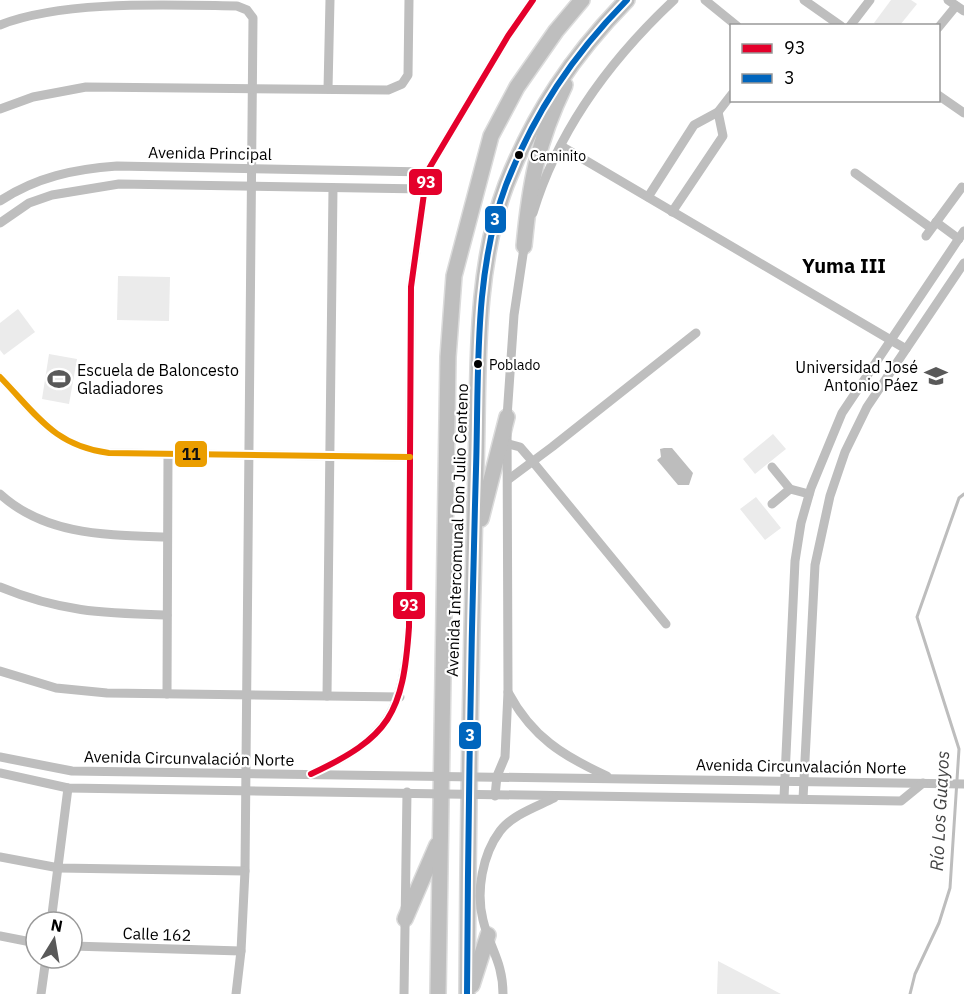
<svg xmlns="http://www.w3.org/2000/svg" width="964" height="994" font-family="'IBM Plex Sans',sans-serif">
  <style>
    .green { fill: #ebebeb }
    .water { fill: #bdbdbd }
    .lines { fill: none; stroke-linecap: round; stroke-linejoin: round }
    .stream { stroke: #bdbdbd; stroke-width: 3 }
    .primary-casing { stroke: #dbdbdb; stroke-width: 18 }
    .minor { stroke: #bebebe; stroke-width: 9 }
    .primary { stroke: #bebebe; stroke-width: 15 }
    .bus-1-casing { stroke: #fff; stroke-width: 10 }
    .bus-2-casing { stroke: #fff; stroke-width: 10 }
    .bus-3-casing { stroke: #fff; stroke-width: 10 }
    .bus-1 { stroke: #e4002b; stroke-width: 6 }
    .bus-2 { stroke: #0065bd; stroke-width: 6 }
    .bus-3 { stroke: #eb9e00; stroke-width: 6 }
    .bus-dot { fill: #000; stroke: #fff; stroke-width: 2 }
    .labels { text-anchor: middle; stroke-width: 4.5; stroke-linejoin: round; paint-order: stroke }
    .bus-label { font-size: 14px; fill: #000; stroke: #fff; text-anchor: start }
    .street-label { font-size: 16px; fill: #000; stroke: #fff }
    .poi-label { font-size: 16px; fill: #000; stroke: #fff; text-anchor: end }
    .water-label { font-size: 18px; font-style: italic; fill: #424242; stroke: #fff }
    .quarter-label { font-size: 20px; font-weight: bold; fill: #000; stroke: #fff }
    .line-badge { stroke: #fff; stroke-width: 2 }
    .badge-label { font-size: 16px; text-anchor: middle; font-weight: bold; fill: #fff }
    .pale-badge-label { font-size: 16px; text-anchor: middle; font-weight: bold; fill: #111 }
  </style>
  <rect width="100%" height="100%" fill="#fff"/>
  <g class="green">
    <polygon points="891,0 911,0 917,4 900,25 877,25 874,23"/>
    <polygon points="118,276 170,277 169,321 117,320"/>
    <polygon points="18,309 35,332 4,355 0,350 0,323"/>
    <polygon points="49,354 77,359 69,404 42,399"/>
    <polygon points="773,434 786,449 755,474 743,459"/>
    <polygon points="756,497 781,528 765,540 740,509"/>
    <polygon points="718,961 781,994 717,994"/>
  </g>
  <polygon class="water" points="664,448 672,448 693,473 689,485 678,485 657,460 661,457 660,449"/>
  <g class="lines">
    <polyline class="stream" points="910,994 915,974 939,923 950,888 959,749 917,617 959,498 964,494"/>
    <g class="primary-casing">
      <g id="primary">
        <path d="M 524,246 C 530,183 537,143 565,85"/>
        <polyline points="481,519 507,417"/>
        <polyline points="405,919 437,845"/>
        <polyline points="472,985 488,935"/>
        <polyline points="438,994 448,357 454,276 491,136 517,87 556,31 582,0"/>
        <path d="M 467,994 C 468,819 471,644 476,469 C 479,376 473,273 506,185 C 534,113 573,55 627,0"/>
      </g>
    </g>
    <g class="minor">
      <polyline points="705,0 737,26"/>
      <polyline points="804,0 841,26"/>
      <polyline points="948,0 964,11"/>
      <path d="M 0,25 C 63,0 169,5 237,6 L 247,10 L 253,18 L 245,871 L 241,951 L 236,994"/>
      <polyline points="850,26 870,0"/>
      <polyline points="938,28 956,6"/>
      <polyline points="328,89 330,0"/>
      <polyline points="938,95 964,113"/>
      <polyline points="0,109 33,97 86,87 388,90 402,84 408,75 409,0"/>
      <polyline points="561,146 906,349"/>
      <polyline points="855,173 931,228"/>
      <polyline points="648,197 694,125 718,112 732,94"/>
      <path d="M 0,201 C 36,177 75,169 117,166 L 427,172"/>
      <polyline points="672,212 723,136 718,112"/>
      <path d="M 533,213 C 558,130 611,59 674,0"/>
      <polyline points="936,222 959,239"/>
      <polyline points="0,223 29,203 52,195 119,184 424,189"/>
      <polyline points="926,236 962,187"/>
      <path d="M 0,377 C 37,415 54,446 109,453 L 410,457"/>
      <polyline points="509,444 520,447 533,462 666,624"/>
      <polyline points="772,467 790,489 809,494"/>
      <polyline points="509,479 552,447 696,333"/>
      <path d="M 0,494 C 46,536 108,535 167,537"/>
      <polyline points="772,504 790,489"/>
      <path d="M 0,587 C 60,612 103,613 167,615"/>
      <polyline points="0,671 56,688 107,693 400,697"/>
      <path d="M 508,692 C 532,737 563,756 607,776"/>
      <polyline points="167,694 168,454"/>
      <polyline points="327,696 333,188"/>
      <polyline points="0,757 72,771 964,784"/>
      <path d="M 315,772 C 391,737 403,709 409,627 L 411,287 L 427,172 L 508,36 L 533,0"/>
      <polyline points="0,773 68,788 901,801 923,783"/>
      <polyline points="495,796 497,776 505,757 508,692 507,417 514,315 525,241"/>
      <polyline points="784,798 795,561 801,523 811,488 842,413 964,231"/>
      <polyline points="803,799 815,565 830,496 845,452 867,407 964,263"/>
      <polyline points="0,857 59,868 245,871"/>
      <polyline points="51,922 68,788"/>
      <polyline points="0,936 36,943"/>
      <polyline points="72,946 241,951"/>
      <polyline points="41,994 46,958"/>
      <polyline points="404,994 407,792"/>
      <path d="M 503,994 C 503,962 490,949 483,920 C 476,892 482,855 500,831 C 512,815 536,807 554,798"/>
    </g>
    <use href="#primary" class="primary"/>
    <g class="bus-1-casing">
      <path id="bus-1" d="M 311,774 C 390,737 403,714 409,627 L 411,287 L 427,172 L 508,36 L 533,0"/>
    </g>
    <g class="bus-2-casing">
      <path id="bus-2" d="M 467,994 C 468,819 471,644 476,469 C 479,376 473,273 506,185 C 534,113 573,55 627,0"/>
    </g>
    <g class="bus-3-casing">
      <path id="bus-3" d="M 0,377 C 37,415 54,446 109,453 L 410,457"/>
    </g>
    <use href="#bus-1" class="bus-1"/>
    <use href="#bus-2" class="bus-2"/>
    <use href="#bus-3" class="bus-3"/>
  </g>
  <defs>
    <g id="university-bare" transform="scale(1.8)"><path d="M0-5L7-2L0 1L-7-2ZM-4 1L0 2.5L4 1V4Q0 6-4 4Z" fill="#595959" stroke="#fff" stroke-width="2.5" paint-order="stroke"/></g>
    <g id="stadium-bare" transform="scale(1.8)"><path d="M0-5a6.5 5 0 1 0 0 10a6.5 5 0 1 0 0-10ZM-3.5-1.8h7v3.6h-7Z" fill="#595959" stroke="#fff" stroke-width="2.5" paint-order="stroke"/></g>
  </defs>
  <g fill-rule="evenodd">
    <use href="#university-bare" x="936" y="376"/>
    <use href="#stadium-bare" x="59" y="379"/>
  </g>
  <g class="bus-dot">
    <circle cx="519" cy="155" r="5"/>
    <circle cx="478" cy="364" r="5"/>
  </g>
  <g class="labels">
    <g class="bus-label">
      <text x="530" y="161">Caminito</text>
      <text x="489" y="370">Poblado</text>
    </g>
    <g class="street-label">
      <text transform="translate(210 153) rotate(1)" y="6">Avenida Principal</text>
      <text transform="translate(457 530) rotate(-88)" y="6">Avenida Intercomunal Don Julio Centeno</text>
      <text transform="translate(189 758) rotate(1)" y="6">Avenida Circunvalación Norte</text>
      <text transform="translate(801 766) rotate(1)" y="6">Avenida Circunvalación Norte</text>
      <text transform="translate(157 934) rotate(2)" y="6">Calle 162</text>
    </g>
    <g class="poi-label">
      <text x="918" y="373">Universidad José<tspan x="918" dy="18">Antonio Páez</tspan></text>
      <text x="77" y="376" text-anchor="start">Escuela de Baloncesto<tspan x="77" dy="18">Gladiadores</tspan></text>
    </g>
    <g class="water-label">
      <text transform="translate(940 811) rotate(-87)" y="6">Río Los Guayos</text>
    </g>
    <g class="quarter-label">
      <text x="844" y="273">Yuma III</text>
    </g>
  </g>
  <g class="line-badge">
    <rect x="408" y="168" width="35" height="28" rx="6" fill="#e4002b"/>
    <rect x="484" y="205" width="23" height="29" rx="6" fill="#0065bd"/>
    <rect x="174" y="440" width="34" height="28" rx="6" fill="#eb9e00"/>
    <rect x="392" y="591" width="34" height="29" rx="6" fill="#e4002b"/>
    <rect x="458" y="721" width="24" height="29" rx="6" fill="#0065bd"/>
  </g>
  <g class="badge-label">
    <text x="426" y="188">93</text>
    <text x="495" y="225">3</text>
    <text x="409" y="611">93</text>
    <text x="470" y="741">3</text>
  </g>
  <g class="pale-badge-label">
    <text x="191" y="460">11</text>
  </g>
  <rect x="730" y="24" width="210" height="78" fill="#ffffff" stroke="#999999" stroke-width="1.5"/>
  <rect x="742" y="44" width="30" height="9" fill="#e4002b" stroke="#999999" stroke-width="1.5"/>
  <text x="784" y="54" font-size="18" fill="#000000">93</text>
  <rect x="742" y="74" width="30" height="9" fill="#0065bd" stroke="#999999" stroke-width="1.5"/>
  <text x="784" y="84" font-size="18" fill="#000000">3</text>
  <g transform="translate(54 940) rotate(11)"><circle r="28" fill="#ffffff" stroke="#999999" stroke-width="1.5"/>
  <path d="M0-4.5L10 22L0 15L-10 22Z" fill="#595959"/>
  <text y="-9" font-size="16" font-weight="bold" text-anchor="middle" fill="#000000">N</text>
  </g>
</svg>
